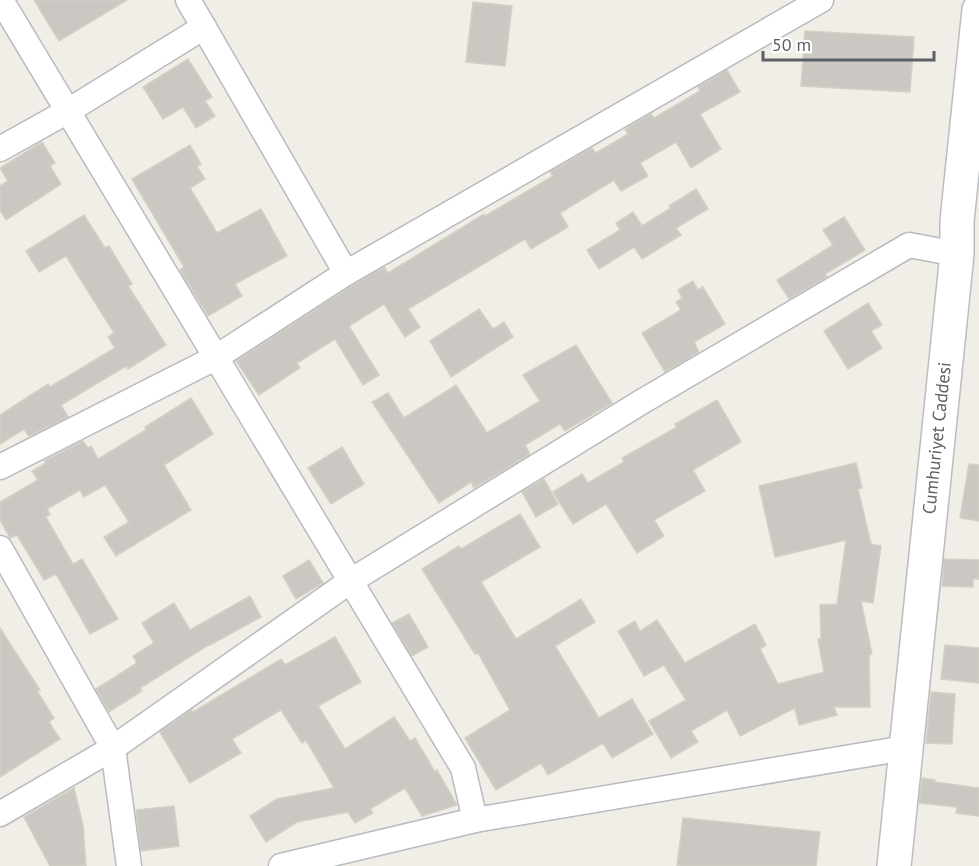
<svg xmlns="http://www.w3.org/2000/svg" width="979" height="866" font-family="'PT Sans',sans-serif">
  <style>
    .building { fill: #cbc8c3; stroke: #d5d0c4; stroke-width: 1.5 }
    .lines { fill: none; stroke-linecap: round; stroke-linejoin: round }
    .minor-casing { stroke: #b8bbbf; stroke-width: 27 }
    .secondary-casing { stroke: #b9bcc1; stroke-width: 36 }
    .minor { stroke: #fff; stroke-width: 24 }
    .secondary { stroke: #fff; stroke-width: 33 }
    .labels { text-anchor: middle; stroke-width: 6; stroke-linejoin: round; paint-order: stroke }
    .street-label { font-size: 18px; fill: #5d6166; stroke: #fff }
  </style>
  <rect width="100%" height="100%" fill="#f0eee6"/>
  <g class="building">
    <polygon points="34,0 127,0 59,41"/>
    <polygon points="473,2 512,6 505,66 466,62"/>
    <polygon points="805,31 914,37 910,92 801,86"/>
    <polygon points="188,59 212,97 205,101 215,116 196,128 183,107 163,119 143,87"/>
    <polygon points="727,70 740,92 700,114 721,149 691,168 676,142 640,163 648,176 621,191 614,180 560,213 568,227 531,249 525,239 408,309 420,327 405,337 384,304 349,326 379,375 363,385 335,339 297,363 300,368 259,395 236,361 353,285 384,267 388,273 484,214 485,216 553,176 550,172 592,148 596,153 628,134 625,129 651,114 654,118 700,91 698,87"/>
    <polygon points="42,142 55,163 50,166 61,184 6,220 0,210 0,186 8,181 0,168"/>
    <polygon points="190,145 201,164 197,167 205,179 190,188 217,233 261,209 287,256 235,284 242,296 208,316 180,270 184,267 132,179"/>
    <polygon points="696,189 708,209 676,228 681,235 642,259 634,247 599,269 587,250 620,230 616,223 633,212 642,226 671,208 669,206"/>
    <polygon points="84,215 105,248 109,246 132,284 128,286 166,345 128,369 126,366 61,405 68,417 29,436 24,429 0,444 0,415 48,384 50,387 115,348 108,337 114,333 66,256 39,272 26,251"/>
    <polygon points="844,217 865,250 825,274 827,277 789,299 777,280 833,245 823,230"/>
    <polygon points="693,281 698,290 703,287 725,324 694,342 699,352 665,372 642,333 681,310 676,302 682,298 678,290"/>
    <polygon points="868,303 882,325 871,331 882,348 848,369 824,331"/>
    <polygon points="479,309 493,329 504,322 513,337 451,377 430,341"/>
    <polygon points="576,345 612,403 565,431 560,424 525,445 530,454 474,488 471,482 439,503 372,402 388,393 404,418 456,385 487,433 540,401 523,375"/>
    <polygon points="191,398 213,434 164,465 191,510 116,556 104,537 129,522 105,485 84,497 80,490 47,509 50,514 46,517 73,564 82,559 118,619 90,634 56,574 44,580 17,535 10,538 0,520 0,502 38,480 32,471 46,463 44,461 83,441 88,448 91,446 98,459 146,430 145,427"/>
    <polygon points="717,400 741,442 693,470 705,491 654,520 664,536 637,553 606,504 573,524 553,492 582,474 588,483 624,462 622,458 677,427 675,424"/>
    <polygon points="342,447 364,484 331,504 308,468"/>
    <polygon points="856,463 862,488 858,489 871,544 881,546 873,603 861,601 872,654 869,655 870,707 834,707 837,715 799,725 795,708 740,736 727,710 691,731 698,742 671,758 649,721 686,700 664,665 644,676 618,631 635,621 640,631 657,620 685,663 755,624 766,645 760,649 778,684 824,672 818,639 821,639 820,605 837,604 846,540 775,557 759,486"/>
    <polygon points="969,464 979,465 979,521 960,518"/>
    <polygon points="544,479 558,504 536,517 522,492"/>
    <polygon points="520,514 540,547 481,582 516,639 581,599 595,622 555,646 599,718 632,699 653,734 612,758 603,743 548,775 541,763 496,790 465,738 510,710 478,653 475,654 422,569 459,546 461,549"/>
    <polygon points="944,559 979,560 979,579 973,579 973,587 942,586"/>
    <polygon points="309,560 323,583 296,599 283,576"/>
    <polygon points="250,596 261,617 210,645 210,644 140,688 142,691 109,712 96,689 137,663 133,656 154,643 142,623 174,603 190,630"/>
    <polygon points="409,614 428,647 412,656 392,623"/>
    <polygon points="0,628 40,690 37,691 54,718 49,722 60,739 0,777"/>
    <polygon points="335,637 361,682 318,706 345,749 394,717 410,741 415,738 435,772 437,770 457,805 422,816 405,788 370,809 373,813 355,823 348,812 297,822 266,842 250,816 277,799 334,788 306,740 302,743 281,710 232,739 241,753 190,783 160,732 189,712 192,710 193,712 281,659 285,665"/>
    <polygon points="945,645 979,648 979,683 941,679"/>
    <polygon points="931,692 955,694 952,744 926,743"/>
    <polygon points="922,778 935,780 935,782 979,788 979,816 956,813 957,807 919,803"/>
    <polygon points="74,788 83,825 86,866 50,866 24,817"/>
    <polygon points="174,806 179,846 141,851 136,810"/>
    <polygon points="683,818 820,832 816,866 677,866"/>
  </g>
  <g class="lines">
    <g class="minor-casing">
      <g id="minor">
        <polyline points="1,0 463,768 475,820"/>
        <polyline points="188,0 346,273"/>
        <polyline points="0,149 68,111 204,27"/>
        <polyline points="0,467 215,358 346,273 821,0"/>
        <polyline points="0,548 113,748 129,866"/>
        <polyline points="0,814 113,748 349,582 643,401 909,245 957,254"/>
        <polyline points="281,866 475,820 905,748"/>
      </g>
    </g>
    <g class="secondary-casing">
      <polyline id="secondary" points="894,866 957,254 957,221 979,10"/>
    </g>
    <use href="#minor" class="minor"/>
    <use href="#secondary" class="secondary"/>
  </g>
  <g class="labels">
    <g class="street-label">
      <text transform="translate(937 438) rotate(-84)" y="6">Cumhuriyet Caddesi</text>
    </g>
  </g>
  <path d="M763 51v9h171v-9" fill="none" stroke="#5d6166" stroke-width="3"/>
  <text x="772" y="51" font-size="18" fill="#5d6166" stroke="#ffffff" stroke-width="4.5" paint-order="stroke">50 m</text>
</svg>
